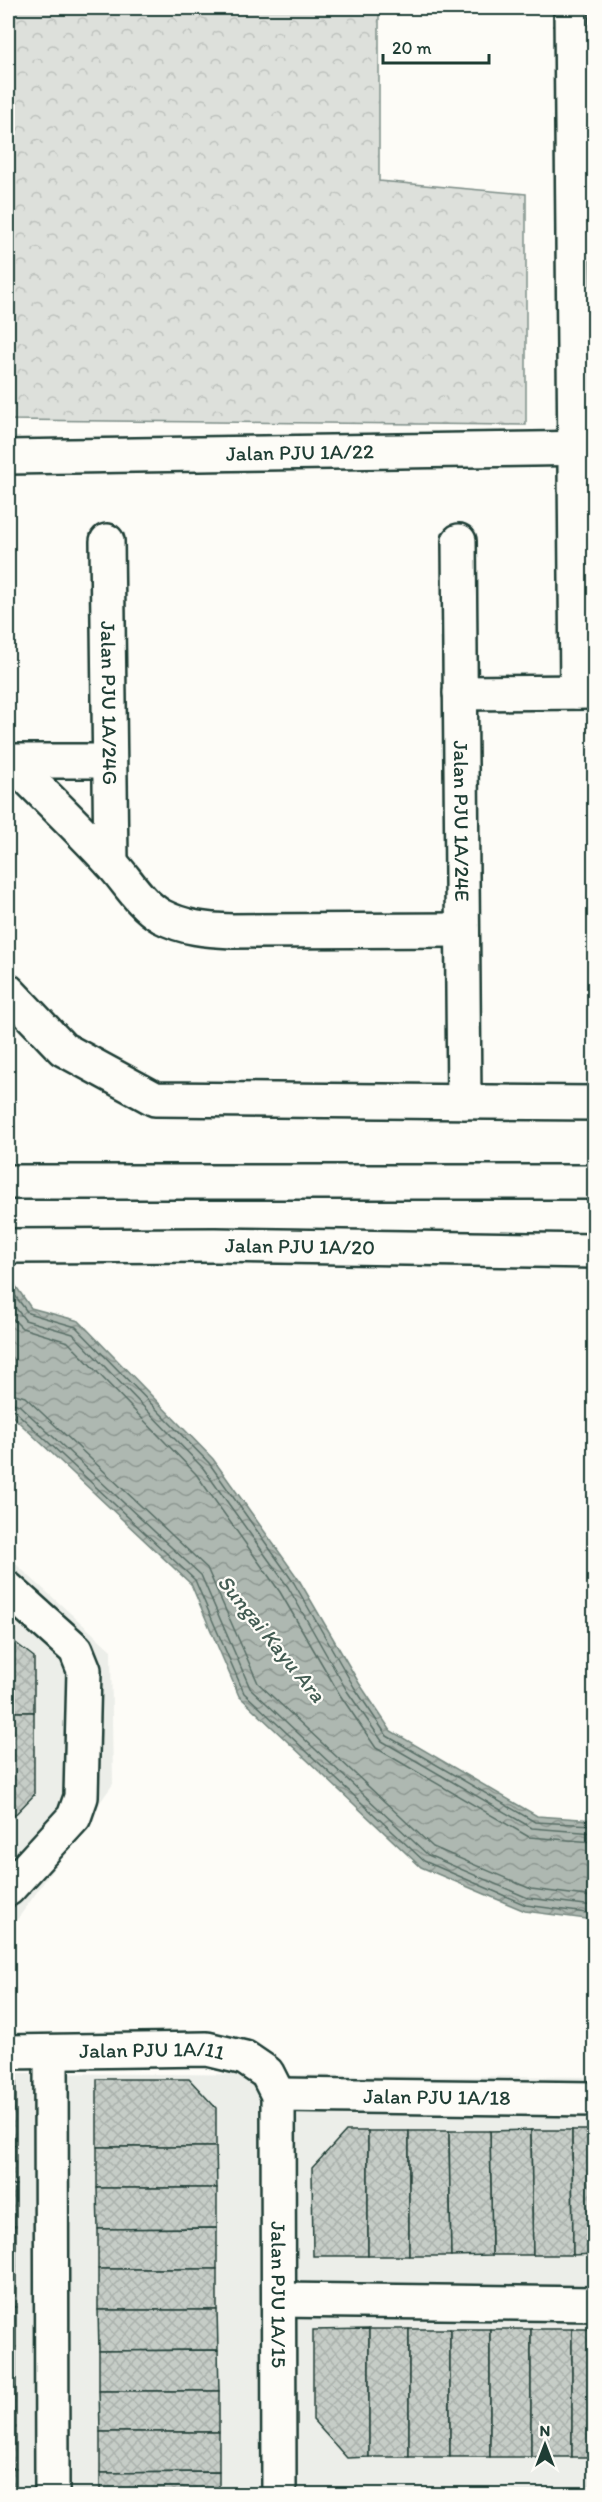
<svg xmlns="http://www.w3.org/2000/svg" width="602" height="2502" font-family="Itim,sans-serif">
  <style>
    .built { fill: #eceee9 }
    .park { fill: url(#park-crowns); stroke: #7e8e88; stroke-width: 1.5 }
    .water { fill: url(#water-waves); stroke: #75877f; stroke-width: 1.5 }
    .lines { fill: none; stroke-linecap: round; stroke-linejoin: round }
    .shore { stroke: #586e66; stroke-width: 1.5 }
    .building { fill: url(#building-cross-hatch); stroke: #1f3d34; stroke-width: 1.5 }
    .minor-casing { stroke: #1f3d34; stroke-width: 38 }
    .minor { stroke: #fdfcf7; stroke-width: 33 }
    .labels { text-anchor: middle; stroke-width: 4.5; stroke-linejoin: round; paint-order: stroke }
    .street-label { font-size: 21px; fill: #1f3d34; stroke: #fdfcf7 }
    .water-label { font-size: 22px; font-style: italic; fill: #435c53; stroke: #fdfcf7 }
  </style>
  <defs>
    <pattern id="park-crowns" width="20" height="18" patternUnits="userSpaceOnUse" patternTransform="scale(1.5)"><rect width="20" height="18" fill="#dde0db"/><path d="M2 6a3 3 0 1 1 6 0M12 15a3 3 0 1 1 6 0" fill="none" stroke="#bdc1bd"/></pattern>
    <pattern id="water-waves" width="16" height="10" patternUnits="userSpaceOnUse" patternTransform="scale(1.5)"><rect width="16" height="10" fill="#aeb8b1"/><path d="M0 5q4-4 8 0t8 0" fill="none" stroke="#8d9791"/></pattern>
    <pattern id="building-cross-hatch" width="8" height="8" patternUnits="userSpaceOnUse" patternTransform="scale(1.5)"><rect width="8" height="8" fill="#c6cdc7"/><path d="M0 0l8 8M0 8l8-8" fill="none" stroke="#aab1ac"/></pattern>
  </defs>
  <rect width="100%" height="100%" fill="#fdfcf7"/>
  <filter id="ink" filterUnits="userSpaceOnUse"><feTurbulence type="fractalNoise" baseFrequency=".0167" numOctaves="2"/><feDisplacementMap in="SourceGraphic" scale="12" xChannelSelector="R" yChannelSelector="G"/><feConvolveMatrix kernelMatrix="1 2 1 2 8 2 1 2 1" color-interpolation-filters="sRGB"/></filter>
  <g filter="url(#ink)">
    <g class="built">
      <polygon points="8,1557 111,1650 113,1784 17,1920 8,1920"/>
      <polygon points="8,2073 594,2077 594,2494 8,2494"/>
    </g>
    <polygon class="park" points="8,8 379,8 379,181 526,194 526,425 8,420"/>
    <polygon class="water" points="8,1275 31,1308 79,1321 213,1459 299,1580 359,1683 391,1731 537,1816 594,1820 594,1920 525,1911 421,1867 239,1696 191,1584 8,1412"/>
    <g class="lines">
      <g class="shore">
        <polyline points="8,1286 28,1313 76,1327 209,1463 294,1583 354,1687 387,1736 535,1822 594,1825"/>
        <polyline points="8,1298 25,1320 73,1334 203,1468 288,1587 347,1691 382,1741 532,1828 594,1833"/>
        <polyline points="8,1314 22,1328 68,1342 196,1474 280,1592 340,1695 376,1748 529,1837 594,1842"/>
        <polyline points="8,1392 25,1397 207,1568 258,1683 433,1847 531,1889 594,1897"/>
        <polyline points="8,1401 19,1405 201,1575 250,1688 428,1855 528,1898 594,1906"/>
        <polyline points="8,1408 14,1410 195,1580 244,1693 424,1861 526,1905 594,1914"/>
      </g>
    </g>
    <g class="building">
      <polygon points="8,1637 34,1657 34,1712 8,1712"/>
      <polygon points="8,1712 34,1712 34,1795 8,1822"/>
      <polygon points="97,2079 189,2079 216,2108 216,2147 97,2147"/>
      <rect x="8" y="2080" width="8" height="65"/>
      <polygon points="531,2130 533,2255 492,2255 490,2131"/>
      <polygon points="531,2130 572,2130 573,2255 533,2255"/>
      <polygon points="572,2130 594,2130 594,2254 573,2255"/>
      <polygon points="346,2131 368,2131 368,2256 313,2256 312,2168"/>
      <rect x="368" y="2131" width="41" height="125"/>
      <polygon points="409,2131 449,2131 451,2256 409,2256"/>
      <polygon points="449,2131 490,2131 492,2255 451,2256"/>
      <rect x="8" y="2145" width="8" height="40"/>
      <polygon points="97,2147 216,2147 217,2188 97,2188"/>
      <rect x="8" y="2185" width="8" height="41"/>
      <polygon points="97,2188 217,2188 217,2228 98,2229"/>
      <rect x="8" y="2226" width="8" height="40"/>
      <polygon points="217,2228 217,2269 98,2269 98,2229"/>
      <rect x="8" y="2266" width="8" height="41"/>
      <rect x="98" y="2269" width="119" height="41"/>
      <rect x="8" y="2307" width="8" height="40"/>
      <polygon points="98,2310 217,2310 218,2350 99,2351"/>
      <polygon points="369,2329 369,2457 347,2458 313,2420 313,2330"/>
      <rect x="369" y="2329" width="40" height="128"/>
      <rect x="409" y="2329" width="41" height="128"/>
      <rect x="450" y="2329" width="40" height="128"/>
      <rect x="490" y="2329" width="41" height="128"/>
      <rect x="531" y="2329" width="41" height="128"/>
      <rect x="572" y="2329" width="22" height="128"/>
      <rect x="8" y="2347" width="8" height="40"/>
      <polygon points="218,2350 219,2391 99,2391 99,2351"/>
      <rect x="8" y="2387" width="8" height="40"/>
      <polygon points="99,2391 219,2391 219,2432 100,2432"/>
      <rect x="8" y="2427" width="8" height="41"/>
      <polygon points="100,2432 219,2432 219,2472 100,2473"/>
      <rect x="8" y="2468" width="8" height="26"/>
      <polygon points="219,2472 219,2494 100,2494 100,2473"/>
    </g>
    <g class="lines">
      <g class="minor-casing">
        <g id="minor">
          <polyline points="571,8 577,692"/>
          <path id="s1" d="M 8,457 L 594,448"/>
          <path id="s2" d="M 107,541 L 111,863"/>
          <path id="s3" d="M 459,541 L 464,1102"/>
          <polyline points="460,693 594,692"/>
          <polyline points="8,761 108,761"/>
          <path d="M 11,761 C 44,795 79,828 111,863 C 127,880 140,904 161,916 C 184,928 207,930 232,931 L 462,930"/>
          <polyline points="8,991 63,1049 155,1099 594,1103"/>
          <polyline points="8,1182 594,1182"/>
          <path id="s4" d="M 8,1246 L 215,1245 L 594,1251"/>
          <polyline points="8,1589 76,1650 84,1670 81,1797 74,1817 8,1889"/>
          <path id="s5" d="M 8,2052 L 207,2049 L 245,2058 L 267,2073 L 278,2095 L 279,2494"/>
          <polyline points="51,2052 52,2494"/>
          <path id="s6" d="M 278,2095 L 594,2099"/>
          <polyline points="279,2300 594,2304"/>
        </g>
      </g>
      <use href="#minor" class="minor"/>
    </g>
  </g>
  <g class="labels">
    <g class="street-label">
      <text dy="7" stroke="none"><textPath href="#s1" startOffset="292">Jalan PJU 1A/22</textPath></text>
      <text dy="7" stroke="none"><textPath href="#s2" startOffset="162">Jalan PJU 1A/24G</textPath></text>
      <text dy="7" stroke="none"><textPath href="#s3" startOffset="280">Jalan PJU 1A/24E</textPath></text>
      <text dy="7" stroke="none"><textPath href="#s4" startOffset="292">Jalan PJU 1A/20</textPath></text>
      <text dy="7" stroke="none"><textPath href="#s5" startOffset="144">Jalan PJU 1A/11</textPath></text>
      <text dy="7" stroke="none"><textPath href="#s6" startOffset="159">Jalan PJU 1A/18</textPath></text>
      <text dy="7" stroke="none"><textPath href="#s5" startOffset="489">Jalan PJU 1A/15</textPath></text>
    </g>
    <g class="water-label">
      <text transform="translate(272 1638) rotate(51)" y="8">Sungai Kayu Ara</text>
    </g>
  </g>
  <rect width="602" height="2502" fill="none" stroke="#fdfcf7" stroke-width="30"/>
  <rect x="15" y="15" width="572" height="2472" fill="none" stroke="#1f3d34" stroke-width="2" filter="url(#ink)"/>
  <g transform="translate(545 2445)" stroke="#fdfcf7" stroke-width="4.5" paint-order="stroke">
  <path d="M0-4.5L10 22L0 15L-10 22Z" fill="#1f3d34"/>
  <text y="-9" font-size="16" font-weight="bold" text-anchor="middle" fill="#1f3d34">N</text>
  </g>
  <path d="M383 54v9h106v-9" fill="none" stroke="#1f3d34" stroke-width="3"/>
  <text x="392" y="54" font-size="18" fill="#1f3d34" stroke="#fdfcf7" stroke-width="4.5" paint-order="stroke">20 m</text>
</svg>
